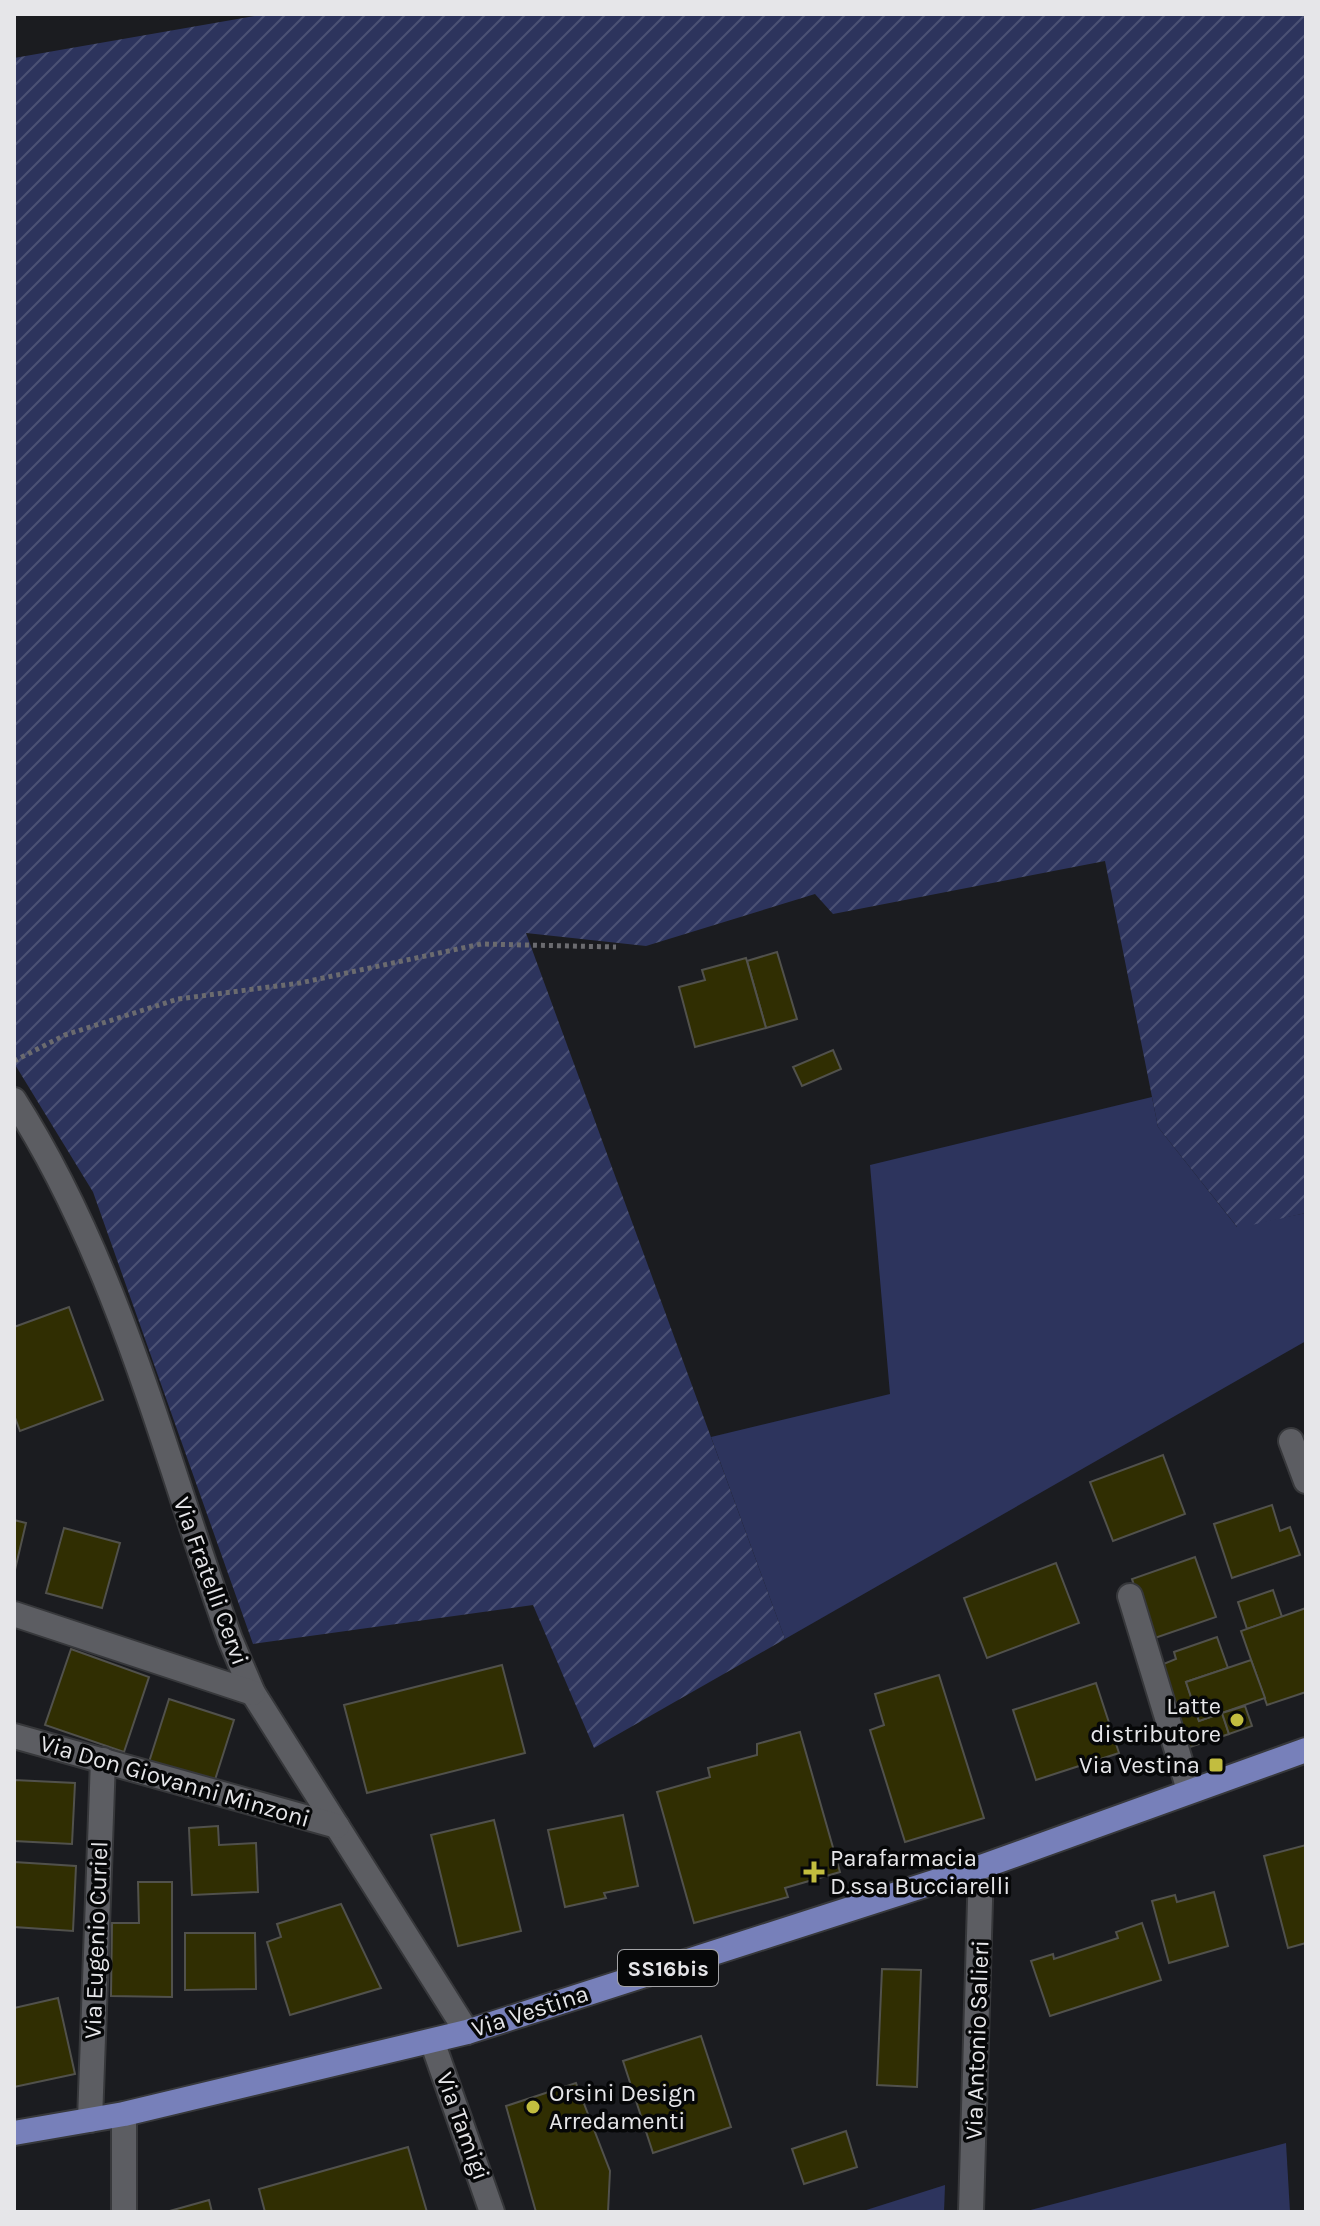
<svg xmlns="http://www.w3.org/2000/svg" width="1320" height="2226" font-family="Karla,sans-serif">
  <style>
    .grass { fill: #2d345d }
    .garden { fill: url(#garden-furrows) }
    .building { fill: #302e02; stroke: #51514c; stroke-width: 2 }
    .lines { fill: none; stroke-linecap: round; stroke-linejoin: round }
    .minor-casing { stroke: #37383b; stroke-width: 28 }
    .major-casing { stroke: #37383b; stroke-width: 28 }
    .path { stroke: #6b6b6f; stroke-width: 5; stroke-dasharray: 4 4; stroke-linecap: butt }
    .minor { stroke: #5c5d62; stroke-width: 24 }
    .major { stroke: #7780ba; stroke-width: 24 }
    .poi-dot { fill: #c2bd3f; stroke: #060708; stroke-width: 3 }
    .labels { text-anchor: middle; stroke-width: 7; stroke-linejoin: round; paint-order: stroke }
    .shield { fill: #060708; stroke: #a3a3a6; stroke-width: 2 }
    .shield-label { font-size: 22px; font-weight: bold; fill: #e6e6e9 }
    .street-label { font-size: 24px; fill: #e6e6e9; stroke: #060708 }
    .poi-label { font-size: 24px; fill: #e6e6e9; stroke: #060708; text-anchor: end }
  </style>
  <defs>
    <pattern id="garden-furrows" width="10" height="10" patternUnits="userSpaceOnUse" patternTransform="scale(2)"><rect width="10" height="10" fill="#2d345d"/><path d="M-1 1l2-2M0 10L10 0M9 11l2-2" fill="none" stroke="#4b5174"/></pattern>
  </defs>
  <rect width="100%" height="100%" fill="#1b1c20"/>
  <g class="grass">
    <polygon points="1152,1097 1158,1127 1237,1227 1306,1213 1306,1341 785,1639 711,1437 890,1394 870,1165"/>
    <polygon points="1286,2143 1290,2212 1023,2212"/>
    <polygon points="945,2185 944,2212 860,2212"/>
  </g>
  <polygon class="garden" points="266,14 1306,14 1306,1213 1238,1228 1158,1127 1105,861 833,914 815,894 646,946 526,933 785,1639 594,1748 533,1605 253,1644 93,1192 14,1063 14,58"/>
  <g class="building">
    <polygon points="777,952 797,1019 766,1028 747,961"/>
    <polygon points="746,958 766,1028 695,1047 679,987 705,980 702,970"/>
    <polygon points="833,1050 841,1069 802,1086 793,1067"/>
    <polygon points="69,1307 103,1400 20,1431 14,1415 14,1327"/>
    <polygon points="1163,1455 1185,1514 1113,1541 1090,1482"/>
    <polygon points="1272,1505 1280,1531 1290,1527 1300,1555 1232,1578 1214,1524"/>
    <polygon points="14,1520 26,1523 14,1574"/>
    <polygon points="64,1528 120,1543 102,1608 46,1593"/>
    <polygon points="1195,1557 1216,1617 1152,1639 1132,1579"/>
    <polygon points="1056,1563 1079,1623 987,1658 964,1598"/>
    <polygon points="1273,1590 1282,1617 1247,1629 1238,1602"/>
    <polygon points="1306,1608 1306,1692 1267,1705 1241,1631"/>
    <polygon points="1217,1637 1228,1668 1186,1682 1199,1721 1222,1713 1229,1734 1184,1749 1156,1667 1176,1659 1174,1652"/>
    <polygon points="71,1649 149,1677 124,1752 45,1725"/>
    <polygon points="1251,1660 1265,1698 1199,1721 1186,1682"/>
    <polygon points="502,1665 525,1753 367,1793 344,1705"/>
    <polygon points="939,1675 984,1818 905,1842 870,1730 884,1725 875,1694"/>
    <polygon points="1096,1683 1119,1753 1036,1780 1013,1710"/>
    <polygon points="169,1699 234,1720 214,1783 149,1762"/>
    <polygon points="1245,1706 1252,1726 1229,1734 1222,1713"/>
    <polygon points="800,1732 840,1872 785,1888 788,1897 694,1923 657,1792 710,1777 708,1768 757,1755 757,1744"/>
    <polygon points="14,1780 75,1783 72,1844 14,1841"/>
    <polygon points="623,1815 638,1886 604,1893 606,1898 565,1907 548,1830"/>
    <polygon points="494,1820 521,1931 458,1946 431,1835"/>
    <polygon points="218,1826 219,1845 256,1843 258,1892 192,1895 189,1828"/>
    <polygon points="1306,1845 1306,1943 1288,1948 1264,1856"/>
    <polygon points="14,1862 76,1866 73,1931 14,1927"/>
    <polygon points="138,1882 172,1882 172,1997 111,1996 112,1923 139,1923"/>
    <polygon points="1214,1892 1228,1946 1169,1963 1152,1901 1175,1895 1177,1902"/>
    <polygon points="341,1904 381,1988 290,2015 267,1942 281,1937 277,1924"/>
    <polygon points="1142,1923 1161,1980 1050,2016 1031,1961 1053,1954 1054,1959 1118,1938 1116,1932"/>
    <polygon points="185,1933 255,1933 256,1989 185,1990"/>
    <polygon points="882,1969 921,1970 917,2087 877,2085"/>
    <polygon points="58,1998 75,2074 14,2087 14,2008"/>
    <polygon points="701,2036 731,2127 653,2153 623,2061"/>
    <polygon points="576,2083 610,2171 608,2212 536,2212 506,2106"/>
    <polygon points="846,2131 857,2167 804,2184 792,2149"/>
    <polygon points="408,2147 427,2212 265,2212 259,2189"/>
    <polygon points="209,2200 212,2212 166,2212"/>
  </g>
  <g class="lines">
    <g class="minor-casing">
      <g id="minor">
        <path d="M 14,1100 C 119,1264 165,1458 230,1639 L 253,1693 L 467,2032"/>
        <polyline points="1291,1441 1306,1481"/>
        <polyline points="1130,1596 1189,1790"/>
        <polyline points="14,1614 253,1693"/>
        <polyline points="14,1736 337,1826"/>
        <polyline points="432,2041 492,2212"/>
        <polyline points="124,2114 124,2212"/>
        <polyline points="90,2120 103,1760"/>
        <polyline points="971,2212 981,1867"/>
      </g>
    </g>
    <g class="major-casing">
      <polyline id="major" points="14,2133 124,2114 467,2032 981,1867 1306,1750"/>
    </g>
    <polyline class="path" points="14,1061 65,1035 178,999 300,983 481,944 616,947"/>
    <use href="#minor" class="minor"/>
    <use href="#major" class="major"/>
  </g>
  <g class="poi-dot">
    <circle cx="1237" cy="1720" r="8"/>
    <rect x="1208" y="1757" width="16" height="16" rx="4"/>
    <path d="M810 1860h8v8h8v8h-8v8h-8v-8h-8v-8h8z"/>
    <circle cx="533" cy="2107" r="8"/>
  </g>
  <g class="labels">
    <rect class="shield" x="618" y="1950" width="100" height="36" rx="6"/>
    <g class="shield-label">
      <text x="668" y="1976">SS16bis</text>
    </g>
    <g class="street-label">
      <text transform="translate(211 1581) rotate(70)" y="8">Via Fratelli Cervi</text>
      <text transform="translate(175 1781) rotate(16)" y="8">Via Don Giovanni Minzoni</text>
      <text transform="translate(96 1940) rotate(-88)" y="8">Via Eugenio Curiel</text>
      <text transform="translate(530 2011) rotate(-18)" y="8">Via Vestina</text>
      <text transform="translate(977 2040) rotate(-88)" y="8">Via Antonio Salieri</text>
      <text transform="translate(463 2126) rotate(70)" y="8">Via Tamigi</text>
    </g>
    <g class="poi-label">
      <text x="1221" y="1714">Latte<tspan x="1221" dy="28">distributore</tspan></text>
      <text x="1200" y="1773">Via Vestina</text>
      <text x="830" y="1866" text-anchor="start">Parafarmacia<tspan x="830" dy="28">D.ssa Bucciarelli</tspan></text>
      <text x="549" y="2101" text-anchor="start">Orsini Design<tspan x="549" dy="28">Arredamenti</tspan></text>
    </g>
  </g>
  <rect width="1320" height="2226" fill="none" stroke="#e6e6e9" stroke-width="32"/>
</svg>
